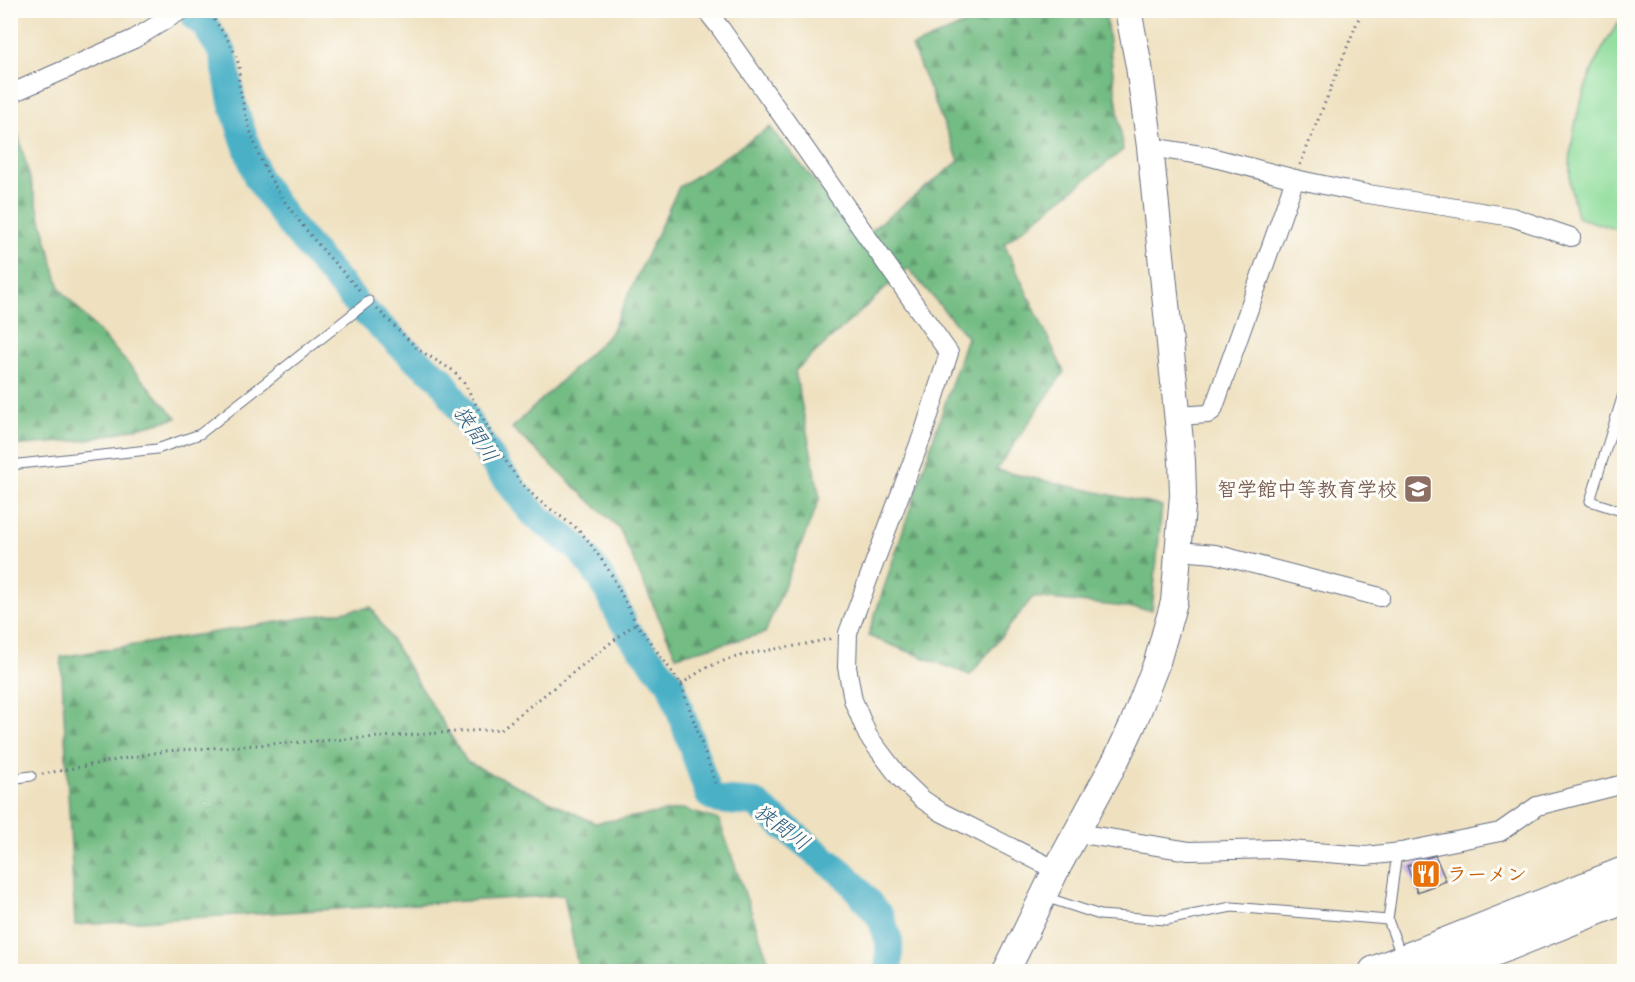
<svg xmlns="http://www.w3.org/2000/svg" width="1635" height="982" font-family="'Gochi Hand','Klee One',sans-serif">
  <style>
    .grass { fill: #8fdd9b; stroke: #55867c; stroke-width: 1.5 }
    .forest { fill: url(#forest-firs); stroke: #477670; stroke-width: 1.5 }
    .lines { fill: none; stroke-linecap: round; stroke-linejoin: round }
    .river { stroke: #48b0c6; stroke-width: 28 }
    .building { fill: url(#building-back-hatch) }
    .lane-casing { stroke: #656d80; stroke-width: 11 }
    .street-casing { stroke: #656d80; stroke-width: 20 }
    .secondary-casing { stroke: #656d80; stroke-width: 28 }
    .highway-casing { stroke: #656d80; stroke-width: 34 }
    .path { stroke: #656d80; stroke-width: 3; stroke-dasharray: 1.5 4.5; stroke-linecap: butt }
    .lane { stroke: #fff; stroke-width: 9 }
    .street { stroke: #fff; stroke-width: 18 }
    .secondary { stroke: #fff; stroke-width: 26 }
    .highway { stroke: #fff; stroke-width: 32 }
    .labels { text-anchor: middle; stroke-width: 6; stroke-linejoin: round; paint-order: stroke }
    .education-label { font-size: 20px; font-weight: bold; fill: #785e54; stroke: #fdfcf7; text-anchor: end }
    .food-label { font-size: 20px; font-weight: bold; fill: #c56008; stroke: #fdfcf7; text-anchor: start }
    .water-label { font-size: 21px; font-style: italic; fill: #2b5c82; stroke: #fdfcf7 }
  </style>
  <defs>
    <pattern id="forest-firs" width="22" height="20" patternUnits="userSpaceOnUse" patternTransform="scale(1.5)"><rect width="22" height="20" fill="#73bc83"/><path d="M5 1l3.5 6h-7zM16 11l3.5 6h-7z" fill="#5e996e"/></pattern>
    <pattern id="building-back-hatch" width="6" height="6" patternUnits="userSpaceOnUse" patternTransform="scale(1.5)"><rect width="6" height="6" fill="#c1abed"/><path d="M-1 5l2 2M0 0l6 6M5-1l2 2" fill="none" stroke="#9c8cc3"/></pattern>
  </defs>
  <rect width="100%" height="100%" fill="#fdfcf7"/>
  <filter id="ink" filterUnits="userSpaceOnUse"><feTurbulence type="fractalNoise" baseFrequency=".0167" numOctaves="2"/><feDisplacementMap in="SourceGraphic" scale="12" xChannelSelector="R" yChannelSelector="G"/><feConvolveMatrix kernelMatrix="1 2 1 2 8 2 1 2 1" color-interpolation-filters="sRGB"/></filter>
  <filter id="wash" filterUnits="userSpaceOnUse"><feTurbulence type="fractalNoise" baseFrequency=".008" numOctaves="4" result="noise"/><feDisplacementMap in="SourceGraphic" scale="24" xChannelSelector="R" yChannelSelector="G"/><feGaussianBlur stdDeviation="1.35" result="paint"/><feColorMatrix in="noise" values="0 0 0 0 0 0 0 0 0 0 0 0 0 0 0 0 0 1.4 0 .05"/><feComposite in="paint" operator="in"/></filter>
  <g filter="url(#wash)">
    <rect width="100%" height="100%" fill="#efe1c0"/>
    <path class="grass" d="M 1624,16 L 1624,232 L 1577,217 C 1575,205 1571,193 1570,181 C 1568,126 1590,58 1624,16 Z"/>
    <g class="forest">
      <polygon points="995,11 1105,11 1123,150 1004,244 1064,372 996,470 1162,506 1152,610 1033,597 970,675 868,636 967,337 908,268 795,371 820,498 765,633 676,656 619,528 512,428 610,334 679,187 770,127 861,238 959,161 912,47"/>
      <polygon points="13,116 60,289 177,418 88,440 11,446 10,117"/>
      <polygon points="371,607 467,762 595,823 683,809 719,820 772,971 579,971 564,895 75,925 61,657"/>
    </g>
    <g class="lines">
      <g class="river">
        <polyline points="195,17 204,24 223,53 232,102 257,177 290,225 354,300"/>
        <polyline points="365,312 413,357 441,379 498,469 534,514 580,550 601,578 622,620"/>
        <polyline points="630,635 671,684 709,795 719,800 755,803 847,877 881,918 889,941 889,972"/>
      </g>
    </g>
    <g id="blocks">
      <polygon class="building" points="1435,855 1446,881 1417,892 1407,866"/>
    </g>
  </g>
  <g filter="url(#ink)">
    <use href="#blocks" fill-opacity="0" stroke="#656d80" stroke-width="1.5"/>
    <g class="lines">
      <g class="lane-casing">
        <g id="lane">
          <polyline points="1624,391 1590,501 1624,512"/>
          <polyline points="10,465 157,449 200,434 369,301"/>
          <polyline points="10,779 31,776"/>
          <polyline points="1397,853 1388,920 1401,955"/>
          <polyline points="1045,897 1100,915 1166,920 1232,907 1388,920"/>
        </g>
      </g>
      <g class="street-casing">
        <g id="street">
          <polyline points="706,10 721,29 949,353 924,431 848,633 847,667 853,700 868,736 900,778 922,799 941,812 1056,870"/>
          <polyline points="10,94 134,39 182,10"/>
          <polyline points="1150,147 1207,156 1295,179 1362,193 1512,217 1571,237"/>
          <polyline points="1178,416 1208,414 1213,410 1295,179"/>
          <polyline points="1179,551 1215,554 1380,597"/>
          <polyline points="1076,833 1189,851 1276,849 1366,856 1401,852 1500,832 1537,806 1624,784"/>
        </g>
      </g>
      <g class="secondary-casing">
        <polyline id="secondary" points="1006,972 1056,870 1117,758 1133,724 1157,662 1174,602 1183,495 1182,461 1150,147 1139,66 1128,10"/>
      </g>
      <g class="highway-casing">
        <g id="highway">
          <polyline points="1375,972 1624,873"/>
          <polyline points="1439,972 1624,898"/>
        </g>
      </g>
      <g class="path">
        <path d="M 207,10 C 220,27 234,46 239,66 C 240,72 238,78 239,84 C 243,106 249,129 257,150 C 275,200 326,254 362,293"/>
        <polyline points="1300,165 1362,10"/>
        <polyline points="377,309 419,350 452,370 465,384 505,460 521,483 538,500 575,527 587,539 610,572 636,623 681,684 716,785"/>
        <path d="M 681,684 C 691,678 702,669 713,665 C 751,649 793,649 832,638"/>
        <polyline points="42,774 165,751 501,729 636,623"/>
      </g>
      <use href="#lane" class="lane"/>
      <use href="#street" class="street"/>
      <use href="#secondary" class="secondary"/>
      <use href="#highway" class="highway"/>
    </g>
  </g>
  <defs>
    <g id="school-square" transform="scale(1.5)"><rect x="-9" y="-9" width="18" height="18" rx="4" fill="#8d6e63" stroke="#fdfcf7"/><path d="M0-5L7-2L0 1L-7-2ZM-4 1L0 2.5L4 1V4Q0 6-4 4Z" fill="#fff"/></g>
    <g id="restaurant-square" transform="scale(1.5)"><rect x="-9" y="-9" width="18" height="18" rx="4" fill="#e8710a" stroke="#fdfcf7"/><path d="M-5-6h1v4h1v-4h1v4h1v-4h1v5L-1.5 .5V6h-2V.5L-5-1ZM5-6V6H3V1.5H1.5Q1.5-4 5-6Z" fill="#fff"/></g>
  </defs>
  <g fill-rule="evenodd">
    <use href="#school-square" x="1418" y="489"/>
    <use href="#restaurant-square" x="1426" y="874"/>
  </g>
  <g class="labels">
    <g class="education-label">
      <text x="1397" y="496">智学館中等教育学校</text>
    </g>
    <g class="food-label">
      <text x="1447" y="881">ラーメン</text>
    </g>
    <g class="water-label">
      <text transform="translate(476 434) rotate(57)" y="7">狭間川</text>
      <text transform="translate(782 827) rotate(36)" y="7">狭間川</text>
    </g>
  </g>
  <rect width="1635" height="982" fill="none" stroke="#fdfcf7" stroke-width="36"/>
</svg>
